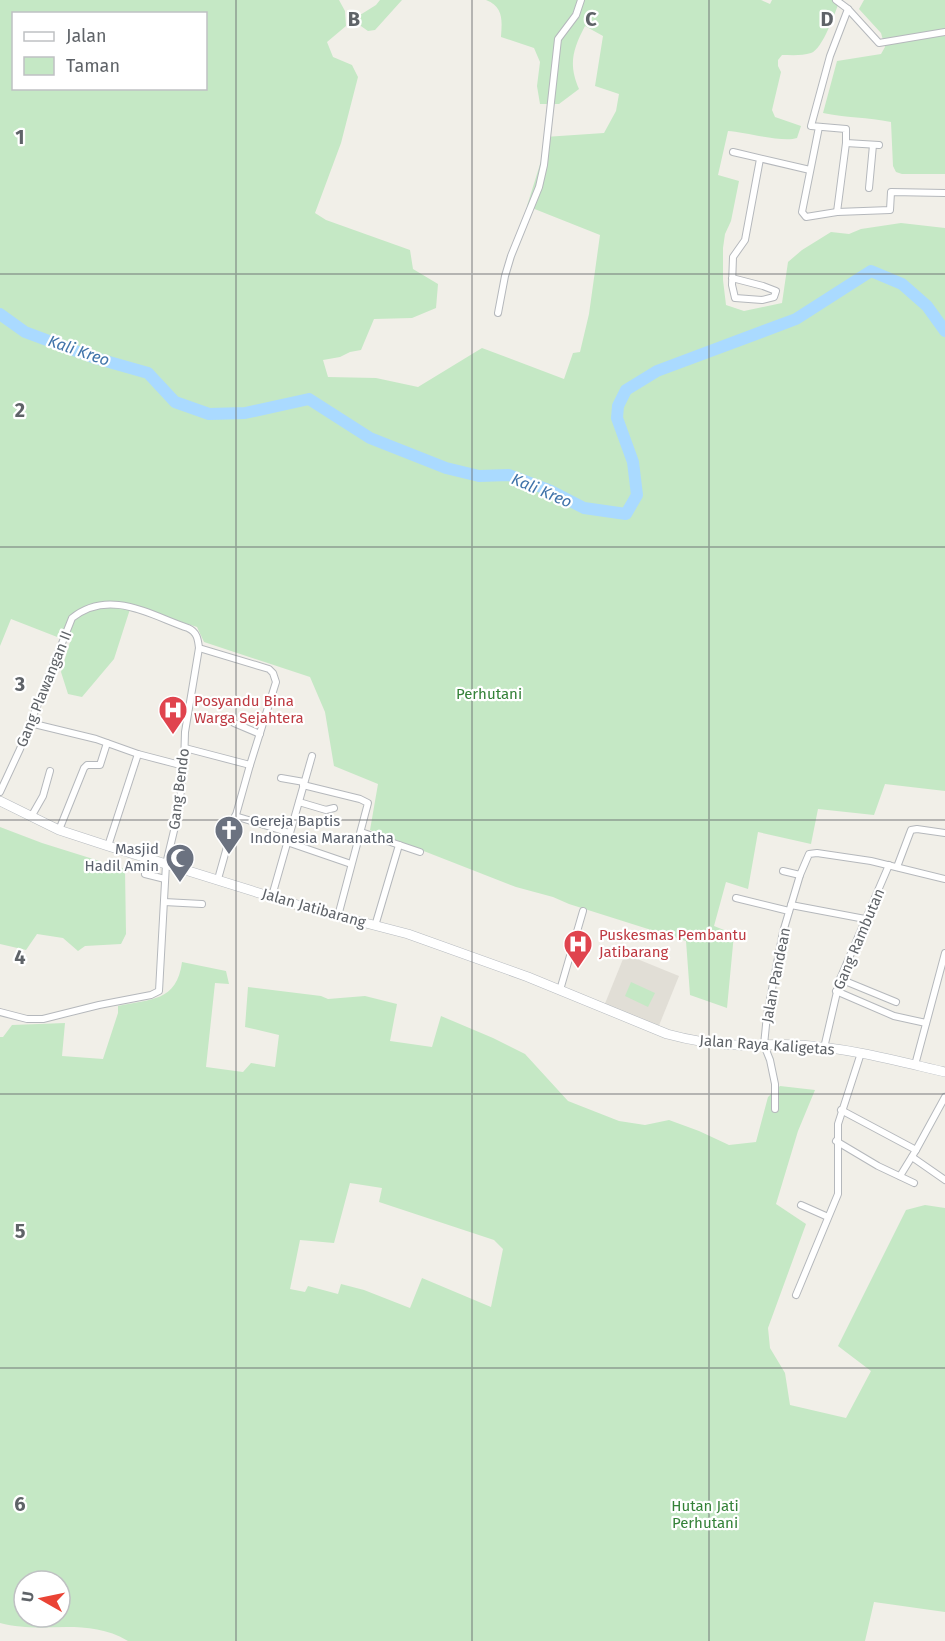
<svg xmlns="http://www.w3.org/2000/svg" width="945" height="1641" font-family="'Fira Sans',sans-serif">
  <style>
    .education { fill: #e1ded6 }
    .green { fill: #c5e8c5; fill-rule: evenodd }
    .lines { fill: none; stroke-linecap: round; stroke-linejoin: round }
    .river { stroke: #aadaff; stroke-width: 12 }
    .street-casing { stroke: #b5b8bc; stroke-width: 8 }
    .secondary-casing { stroke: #b6babf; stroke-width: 10 }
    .street { stroke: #fff; stroke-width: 6 }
    .secondary { stroke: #fff; stroke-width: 9 }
    .grid { fill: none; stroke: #5f6368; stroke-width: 1.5; stroke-opacity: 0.55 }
    .labels { text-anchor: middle; stroke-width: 4.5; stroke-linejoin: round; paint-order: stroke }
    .street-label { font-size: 15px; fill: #5f6368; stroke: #fff }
    .park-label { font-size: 15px; fill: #348238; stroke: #fff }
    .health-label { font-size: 15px; fill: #be3a42; stroke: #fff; text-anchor: start }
    .worship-label { font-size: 15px; fill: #5b616d; stroke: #fff; text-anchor: start }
    .water-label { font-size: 16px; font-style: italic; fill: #4174aa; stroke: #fff }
    .grid-label { font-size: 20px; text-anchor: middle; font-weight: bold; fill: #5f6368; stroke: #fff; stroke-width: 4.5; stroke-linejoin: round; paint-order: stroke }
  </style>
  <rect width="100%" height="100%" fill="#f1efe8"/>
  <polygon class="education" points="625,954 679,976 658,1028 604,1006"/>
  <g class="green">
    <path d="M 0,0 L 339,0 L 345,11 L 346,26 L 327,42 L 333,57 L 352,65 L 358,77 L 341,143 L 315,213 L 326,220 L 410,250 L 413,269 L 438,284 L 436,308 L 412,318 L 374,319 L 361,350 L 350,352 L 340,357 L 323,360 L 328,377 L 376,378 L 418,387 L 482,348 L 564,379 L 573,353 L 580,352 L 589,314 L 600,235 L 527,206 L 542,158 L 545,137 L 604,133 L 616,111 L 619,94 L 595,86 L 603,36 L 585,26 C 573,49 568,64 579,89 L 559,104 L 540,104 L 537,86 L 540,62 L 534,48 L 501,37 C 502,21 504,7 486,0 L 761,0 L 770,4 L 772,0 L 840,0 C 835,12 823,49 811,53 C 802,56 791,55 782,55 L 778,60 L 778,66 L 781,72 L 772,110 L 775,117 L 801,126 L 797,138 C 783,143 745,132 728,131 L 718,175 L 739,181 L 731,221 L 725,234 L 723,248 L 723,280 L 726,305 L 744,311 L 782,303 L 788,262 L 802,250 L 831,232 L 849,234 L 861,229 L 901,223 L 945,228 L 945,791 L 885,784 L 874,815 L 818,809 L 811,844 L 758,832 L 748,889 L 726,882 L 714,926 L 734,934 L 727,1008 L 690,995 L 686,941 L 569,904 L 553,897 L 516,887 L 370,830 L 378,784 L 334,766 L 325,712 L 310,677 L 204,642 L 197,627 L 131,606 L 114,659 L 82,697 L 68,694 L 61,672 L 70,642 L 11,619 L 0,646 ZM 14,14 L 206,14 L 206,88 L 14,88 Z"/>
    <polygon points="380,0 402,0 375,30 368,31 358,24 360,15 376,5"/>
    <path d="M 864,0 L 945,0 L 945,174 L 902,174 L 896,172 L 893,166 L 891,122 C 868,117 845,118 823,113 L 837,61 L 881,54 L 885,47 L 881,33 L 859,9 Z"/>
    <polygon points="0,827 42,843 125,869 126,934 121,944 85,946 78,951 63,938 37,934 26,950 0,944"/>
    <path d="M 182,962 L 226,971 L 229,984 L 215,983 L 206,1067 L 243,1072 L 251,1063 L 275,1067 L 279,1035 L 245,1027 L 248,987 L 321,996 L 328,999 L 365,996 L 397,1004 L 390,1041 L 432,1047 L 441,1016 L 493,1038 L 525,1054 L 568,1101 L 619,1121 L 645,1125 L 669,1120 L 699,1131 L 729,1145 L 756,1142 L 768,1097 L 780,1086 L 815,1090 L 798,1131 L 776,1204 L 806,1224 L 768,1328 L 770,1348 L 785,1373 L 790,1405 L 846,1418 L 871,1371 L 838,1346 L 906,1210 L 925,1205 L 945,1208 L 945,1612 L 874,1602 L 865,1641 L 128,1641 C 85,1616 44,1635 0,1623 L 0,1037 L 3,1037 L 12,1025 L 65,1023 L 62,1056 L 103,1059 L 118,1013 L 118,1006 C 150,999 177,1002 182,962 ZM 350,1183 L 382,1188 L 379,1202 L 494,1240 L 503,1249 L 491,1307 L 422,1278 L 410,1308 L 364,1290 L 341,1284 L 338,1294 L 308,1286 L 305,1292 L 290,1289 L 300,1240 L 334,1243 ZM 24,1581 L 60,1581 L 60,1617 L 24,1617 Z"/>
    <polygon points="631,982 655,993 648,1007 625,996"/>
  </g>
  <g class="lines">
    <polyline class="river" points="0,314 25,332 95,358 148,373 175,402 209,414 245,413 309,399 370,438 446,468 479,476 509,475 549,490 584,508 626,514 637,495 633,462 617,418 618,406 626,390 657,371 796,319 871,271 902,284 927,306 945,331"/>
    <g class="street-casing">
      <g id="street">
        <polyline points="836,0 848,9 879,43 945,32"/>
        <polyline points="848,9 830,56 811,126 846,129 846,143 879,145"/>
        <polyline points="819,127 802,212 806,217 837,212 890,210 891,192 945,193"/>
        <polyline points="733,152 810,170"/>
        <polyline points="869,188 873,145"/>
        <polyline points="837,212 846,143"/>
        <polyline points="732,278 763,286 776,291 774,297 762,300 735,298 732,285 733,257 745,240 760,159"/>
        <polyline points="498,313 505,276 511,256 539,187 544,165 558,39 576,15 581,0"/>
        <polyline points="199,648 269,669 273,673 276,682 250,765 218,879"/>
        <polyline points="30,723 96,739 138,754 184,766"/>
        <polyline points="234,723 260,734"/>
        <polyline points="185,748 250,765"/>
        <polyline points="281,778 304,782"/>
        <polyline points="303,785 360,799 368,803 338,916"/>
        <path d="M 0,792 L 20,749 L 72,618 C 109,588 150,615 188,628 C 197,632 198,639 199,648 L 185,732 L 184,766 L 178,814 L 166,864 L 159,991 L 151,995 L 99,1005 L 43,1019 L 27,1019 L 0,1012"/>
        <polyline points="299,802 326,810 334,808"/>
        <polyline points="235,816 290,833"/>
        <polyline points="31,817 43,796 50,771"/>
        <polyline points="59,830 84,768 87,765 100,765 107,743"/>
        <polyline points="361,832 420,852"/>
        <polyline points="287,842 351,864"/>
        <polyline points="108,846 138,754"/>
        <polyline points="897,867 911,830 917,829 945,833"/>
        <polyline points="783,871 800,875"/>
        <polyline points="145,874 165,879"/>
        <polyline points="272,896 312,756"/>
        <polyline points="736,898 789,911"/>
        <polyline points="164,902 202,904"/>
        <polyline points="791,905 865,919"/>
        <polyline points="375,926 399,845"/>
        <polyline points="840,979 896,1002"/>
        <polyline points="560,990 583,911"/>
        <polyline points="836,991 894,1016 926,1023"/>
        <polyline points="824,1048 840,979 889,865"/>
        <polyline points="915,1065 945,953"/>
        <polyline points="775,1109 775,1084 770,1060 764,1045 767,1015 783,932 800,875 809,854 817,853 871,861 945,879"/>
        <polyline points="841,1110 916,1150 900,1176"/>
        <polyline points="836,1141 878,1166 914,1183"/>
        <polyline points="916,1150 945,1097"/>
        <polyline points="912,1157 945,1180"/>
        <polyline points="801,1205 828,1217"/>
        <polyline points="796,1295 838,1194 838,1124 861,1053"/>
      </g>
    </g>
    <g class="secondary-casing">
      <path id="secondary" d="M 0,801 L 59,830 L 108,846 L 304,907 L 408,934 L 528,977 L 667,1034 C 689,1040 713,1044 736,1045 C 757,1046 779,1043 800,1045 C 849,1048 897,1061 945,1072"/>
    </g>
    <use href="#street" class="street"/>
    <use href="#secondary" class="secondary"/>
  </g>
  <path class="grid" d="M 236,0 L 236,1641M 472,0 L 472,1641M 709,0 L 709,1641M 0,274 L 945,274M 0,547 L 945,547M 0,820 L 945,820M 0,1094 L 945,1094M 0,1368 L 945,1368"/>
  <defs>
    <g id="hospital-pin" transform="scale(1.5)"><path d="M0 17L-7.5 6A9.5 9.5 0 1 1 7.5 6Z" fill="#e0444e" stroke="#fff"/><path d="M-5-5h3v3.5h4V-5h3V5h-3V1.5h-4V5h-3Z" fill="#fff"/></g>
    <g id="church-pin" transform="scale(1.5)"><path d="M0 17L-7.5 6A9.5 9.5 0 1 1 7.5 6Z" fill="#6b7280" stroke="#fff"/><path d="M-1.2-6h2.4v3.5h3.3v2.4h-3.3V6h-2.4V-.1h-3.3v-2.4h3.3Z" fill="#fff"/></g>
    <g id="mosque-pin" transform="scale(1.5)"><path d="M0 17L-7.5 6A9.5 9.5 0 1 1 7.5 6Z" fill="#6b7280" stroke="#fff"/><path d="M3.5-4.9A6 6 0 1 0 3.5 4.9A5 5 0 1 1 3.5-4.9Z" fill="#fff"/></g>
  </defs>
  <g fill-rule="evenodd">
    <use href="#hospital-pin" x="173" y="710"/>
    <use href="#church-pin" x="229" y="830"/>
    <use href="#mosque-pin" x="180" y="858"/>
    <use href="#hospital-pin" x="578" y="944"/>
  </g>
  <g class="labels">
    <g class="street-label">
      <text transform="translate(44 689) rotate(-68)" y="5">Gang Plawangan II</text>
      <text transform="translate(179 789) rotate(-83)" y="5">Gang Bendo</text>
      <text transform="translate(314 908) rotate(16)" y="5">Jalan Jatibarang</text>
      <text transform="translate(859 939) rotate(-67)" y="5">Gang Rambutan</text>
      <text transform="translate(776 975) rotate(-79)" y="5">Jalan Pandean</text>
      <text transform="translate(767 1045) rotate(4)" y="5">Jalan Raya Kaligetas</text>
    </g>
    <g class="park-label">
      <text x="489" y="699">Perhutani</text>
      <text x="705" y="1511">Hutan Jati<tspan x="705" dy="17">Perhutani</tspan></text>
    </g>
    <g class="health-label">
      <text x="194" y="706">Posyandu Bina<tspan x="194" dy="17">Warga Sejahtera</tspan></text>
      <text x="599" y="940">Puskesmas Pembantu<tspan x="599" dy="17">Jatibarang</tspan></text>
    </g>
    <g class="worship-label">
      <text x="250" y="826">Gereja Baptis<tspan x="250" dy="17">Indonesia Maranatha</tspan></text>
      <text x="159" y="854" text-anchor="end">Masjid<tspan x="159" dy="17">Hadil Amin</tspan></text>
    </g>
    <g class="water-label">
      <text transform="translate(79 350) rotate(19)" y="6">Kali Kreo</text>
      <text transform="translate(542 490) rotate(23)" y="6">Kali Kreo</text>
    </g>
  </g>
  <g class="grid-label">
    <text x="354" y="26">B</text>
    <text x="591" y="26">C</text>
    <text x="827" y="26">D</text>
    <text x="20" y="144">1</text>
    <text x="20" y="417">2</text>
    <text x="20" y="691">3</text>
    <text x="20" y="964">4</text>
    <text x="20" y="1238">5</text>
    <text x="20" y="1511">6</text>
  </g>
  <rect x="12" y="12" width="195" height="78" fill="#ffffff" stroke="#bfc1c3" stroke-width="1.5"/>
  <rect x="24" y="32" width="30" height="9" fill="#ffffff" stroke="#bfc1c3" stroke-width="1.5"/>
  <text x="66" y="42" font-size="18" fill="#5f6368">Jalan</text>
  <rect x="24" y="57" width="30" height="18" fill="#c5e8c5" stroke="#bfc1c3" stroke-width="1.5"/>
  <text x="66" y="72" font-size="18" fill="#5f6368">Taman</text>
  <g transform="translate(42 1599) rotate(279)"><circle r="28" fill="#ffffff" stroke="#bfc1c3" stroke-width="1.5"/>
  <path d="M0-4.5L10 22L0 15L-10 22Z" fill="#ea4335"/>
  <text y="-9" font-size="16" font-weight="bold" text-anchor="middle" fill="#5f6368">U</text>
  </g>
</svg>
